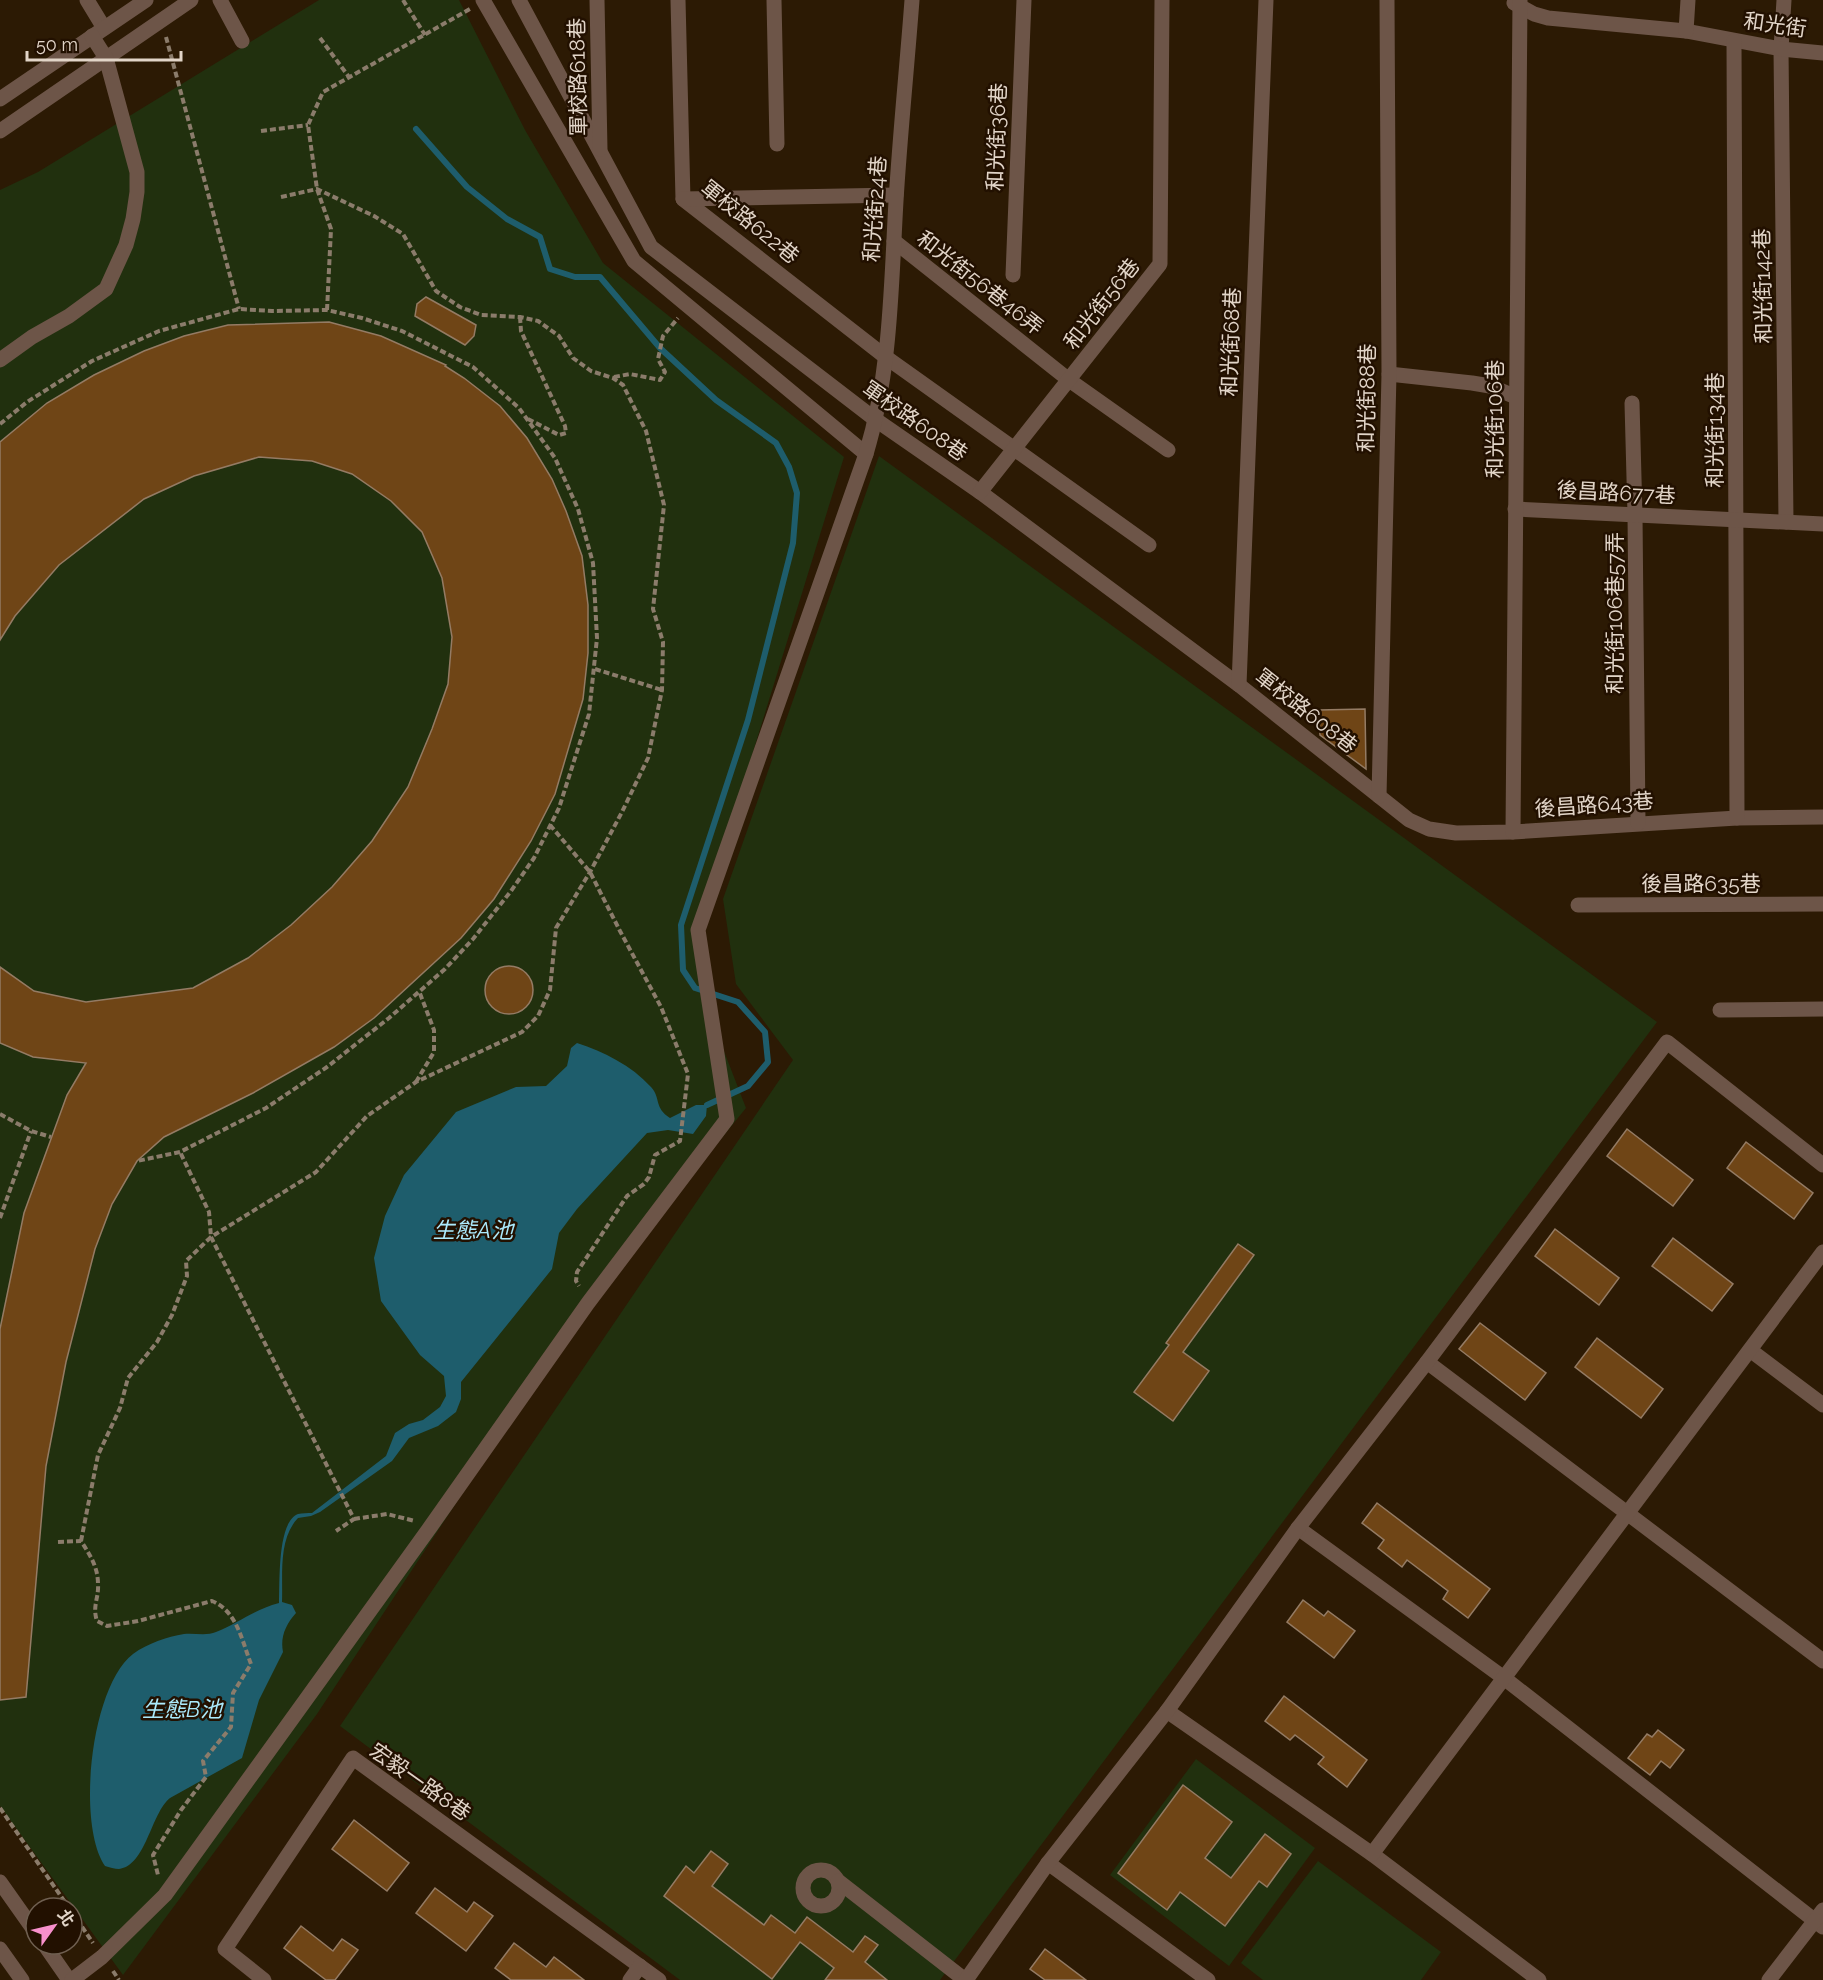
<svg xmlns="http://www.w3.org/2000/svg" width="1823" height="1980" font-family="Raleway,'Noto Sans TC',sans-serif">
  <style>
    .green { fill: #21300e }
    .water { fill: #1e5d6c }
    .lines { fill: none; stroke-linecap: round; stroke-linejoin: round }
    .stream { stroke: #1e5d6c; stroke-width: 6 }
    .building { fill: #6f4516; stroke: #947b64; stroke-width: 1.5 }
    .path { stroke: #8b7c6b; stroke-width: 4; stroke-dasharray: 6 3; stroke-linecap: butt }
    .minor { stroke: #6d5548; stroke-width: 15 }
    .labels { text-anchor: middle; stroke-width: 5; stroke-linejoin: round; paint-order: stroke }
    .street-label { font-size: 21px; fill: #e2d5c8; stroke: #221000 }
    .water-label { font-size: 22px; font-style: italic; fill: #abeafc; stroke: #221000 }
  </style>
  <rect width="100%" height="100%" fill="#2c1a04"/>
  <g class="green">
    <polygon points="319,0 459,0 525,130 603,263 844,457 698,930 715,1028 746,1108 588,1303 317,1714 123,1975 0,1806 0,190 38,172"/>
    <polygon points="879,456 1657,1022 940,1980 680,1980 340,1726 793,1060 736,984 723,899"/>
    <polygon points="1196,1759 1315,1848 1229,1966 1110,1875"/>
    <polygon points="1318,1861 1441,1952 1421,1980 1263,1980 1241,1963"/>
  </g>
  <path class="water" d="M 577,1043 C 604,1052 631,1065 651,1087 C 661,1098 654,1108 670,1118 L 696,1105 L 707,1105 L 706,1116 L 693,1134 L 668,1130 L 647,1133 L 577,1209 L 559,1233 L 552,1269 L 461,1382 L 461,1399 L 456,1412 L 438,1426 L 409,1438 L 392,1461 L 320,1512 L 311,1516 L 298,1518 C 278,1539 283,1575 282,1602 L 292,1605 L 296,1613 C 286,1624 280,1637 283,1652 L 259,1700 L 242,1758 L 170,1798 C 151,1813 146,1866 119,1869 C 115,1869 109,1867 105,1866 C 76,1823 91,1686 133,1654 C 148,1643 167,1637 184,1634 C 195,1633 207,1636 216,1632 C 239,1623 253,1610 279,1603 C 280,1583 277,1522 298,1514 C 302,1513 308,1513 312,1513 L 386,1456 L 395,1433 L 409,1424 L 423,1420 L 440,1407 L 446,1396 L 444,1376 L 420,1355 L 381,1301 L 374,1258 L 385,1216 L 404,1175 L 456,1112 L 516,1087 L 546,1086 L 567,1066 L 571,1048 Z"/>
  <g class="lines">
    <polyline class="stream" points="416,129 467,187 507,219 540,237 550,269 575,277 600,277 660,348 716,400 776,443 789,467 797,493 793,543 748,720 681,925 683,970 695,988 738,1002 765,1032 768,1062 748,1086 707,1105"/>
  </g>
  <g class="building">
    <polygon points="426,297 476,325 474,336 465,345 415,316 417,304"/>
    <polygon points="329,322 381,336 446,365 445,366 464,378 500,406 527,438 552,479 566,511 582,556 588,605 588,653 583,699 555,794 531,841 494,899 461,938 374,1018 334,1047 253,1093 164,1137 137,1161 112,1204 95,1249 66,1362 46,1466 26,1697 0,1700 0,1329 24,1213 67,1095 86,1063 33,1057 0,1043 0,967 34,991 86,1002 193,988 248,958 291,925 332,887 372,841 408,787 432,729 448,684 452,637 442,578 422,532 391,501 352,474 312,461 259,457 194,476 144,499 59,565 15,616 0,640 0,442 47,403 94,375 144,351 184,336 228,325"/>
    <polygon points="1365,709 1366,769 1320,735 1319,710"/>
    <circle cx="509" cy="990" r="24"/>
    <polygon points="1627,1129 1693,1180 1673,1206 1607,1156"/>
    <polygon points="1746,1142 1813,1193 1794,1219 1727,1168"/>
    <polygon points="1555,1229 1619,1278 1599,1305 1535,1256"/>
    <polygon points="1673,1238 1733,1284 1712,1311 1652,1266"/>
    <polygon points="1238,1244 1254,1255 1183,1352 1209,1371 1173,1421 1134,1392 1169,1345 1166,1343"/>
    <polygon points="1480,1323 1546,1373 1525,1400 1459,1349"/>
    <polygon points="1597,1338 1663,1389 1641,1418 1575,1367"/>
    <polygon points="1377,1503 1490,1589 1468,1618 1443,1599 1448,1591 1407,1560 1402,1567 1378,1548 1384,1540 1362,1523"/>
    <polygon points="1303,1600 1324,1616 1328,1611 1355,1631 1334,1658 1287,1622"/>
    <polygon points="1284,1696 1367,1760 1347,1787 1318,1764 1324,1757 1295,1735 1290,1740 1265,1721"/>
    <polygon points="1658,1730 1684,1750 1670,1768 1661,1761 1650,1775 1628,1758 1647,1734 1652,1737"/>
    <polygon points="1183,1785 1232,1822 1205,1858 1231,1878 1265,1834 1291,1854 1267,1887 1259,1881 1225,1926 1180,1892 1167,1910 1118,1873"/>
    <polygon points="354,1820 409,1863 387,1891 332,1849"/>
    <polygon points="711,1851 728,1864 712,1886 764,1925 771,1915 795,1933 807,1917 853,1952 865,1936 878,1945 865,1962 887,1980 825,1980 834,1968 800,1942 772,1979 664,1896 686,1866 694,1873"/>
    <polygon points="435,1888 467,1912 474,1902 493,1916 466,1951 416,1913"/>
    <polygon points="301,1926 333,1951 342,1939 358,1950 335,1980 326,1980 284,1948"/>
    <polygon points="514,1943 546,1967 554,1957 584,1980 511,1980 495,1968"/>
    <polygon points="1045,1949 1086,1980 1045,1980 1030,1969"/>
  </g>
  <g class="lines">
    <g class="path">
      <polyline points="403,0 425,35"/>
      <polyline points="166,37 239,309"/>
      <polyline points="320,38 349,77"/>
      <polyline points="261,131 308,125"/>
      <polyline points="281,197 317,189 374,216 403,234 436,291 460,307 481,315 520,317 538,321 559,336 573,358 591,371 613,378 623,385 646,431 664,505 653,609 663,642 662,690 648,758 622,812 590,872 556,928 550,990 538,1016 522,1032 416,1082 367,1116 316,1172 211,1237 354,1519 336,1531"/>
      <polyline points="327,310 331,229 317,189 308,125 323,92 470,9"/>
      <polyline points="520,317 521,331 565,426 566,433 559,435 526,418"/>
      <polyline points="614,377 630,374 660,380 665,372 658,359 663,336 678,318"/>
      <polyline points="0,424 27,402 92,361 159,331 239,309 272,311 327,310 362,318 402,331 473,367 519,408 555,458 578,509 593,563 597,638 589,714 559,808 534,858 511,891 473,939 445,969 389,1018 327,1067 266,1108 180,1152 137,1161"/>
      <polyline points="595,669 662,690"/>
      <polyline points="550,825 590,872 620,931 661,1007 688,1074 680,1141 655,1155 649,1177 644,1184 627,1196 577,1272 576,1281 579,1286"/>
      <polyline points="416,1082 434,1052 434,1030 419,991"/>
      <polyline points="0,1114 31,1131 51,1137"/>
      <polyline points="0,1218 31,1131"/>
      <polyline points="354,1519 387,1514 415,1521"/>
      <polyline points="81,1541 98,1455 120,1408 128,1378 157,1342 172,1315 187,1276 186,1261 211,1237 209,1212 180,1152"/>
      <path d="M 58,1542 L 81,1541 C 90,1555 98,1567 98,1584 C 99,1598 92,1606 97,1621 L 107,1626 L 138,1621 L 212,1601 C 237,1611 242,1641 251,1664 L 233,1693 L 231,1727 L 203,1761 L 206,1777 L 181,1810 L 153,1855 L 158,1875"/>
      <polyline points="0,1808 69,1908"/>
      <polyline points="72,1912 93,1943"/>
      <polyline points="113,1971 119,1980"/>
    </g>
    <g class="minor">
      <polyline points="87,0 104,28"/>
      <polyline points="220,0 242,41"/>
      <polyline points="483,0 634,261 866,454"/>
      <polyline points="519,0 651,247 876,420 980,492 1239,685 1409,820 1429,829 1456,833 1513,832 1737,818 1823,817"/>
      <polyline points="597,0 600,149"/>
      <polyline points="678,0 683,199 887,358 1149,545"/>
      <polyline points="774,0 777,144"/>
      <polyline points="1784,0 1781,49 1786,522"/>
      <polyline points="1514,3 1534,14 1548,18 1686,31 1781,49 1823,53"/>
      <polyline points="1686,31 1688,0"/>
      <polyline points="1734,41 1737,818"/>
      <polyline points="0,99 146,0"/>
      <polyline points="0,131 191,0"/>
      <polyline points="683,199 896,195"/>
      <polyline points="894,241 1069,380 1168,450"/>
      <polyline points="1013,275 1024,0"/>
      <polyline points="0,360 32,337 69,316 106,289 126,245 133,219 137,192 137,172 106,58 92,36"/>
      <polyline points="1389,374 1472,383 1490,386 1516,397"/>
      <polyline points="1632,403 1635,515 1638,823"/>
      <polyline points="980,492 1160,264 1162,0"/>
      <polyline points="1515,509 1823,524"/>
      <polyline points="1239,685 1266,0"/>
      <polyline points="1379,796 1389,374 1387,0"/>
      <polyline points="1513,832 1520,0"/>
      <polyline points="1578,905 1823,904"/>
      <polyline points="1720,1010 1823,1009"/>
      <polyline points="1750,1350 1823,1405"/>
      <polyline points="1427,1362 1823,1661"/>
      <polyline points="1298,1528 1504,1678 1823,1927"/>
      <polyline points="1167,1711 1372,1854 1539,1980"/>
      <polyline points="1372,1854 1823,1252"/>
      <polyline points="1048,1863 1208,1980"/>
      <circle cx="821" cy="1888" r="18"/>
      <polyline points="838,1881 965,1980"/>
      <polyline points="0,1882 36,1933"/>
      <polyline points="44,1944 69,1980"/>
      <polyline points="0,1949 22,1980"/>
      <path d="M 72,1980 L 102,1957 L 165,1895 L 431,1526 L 588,1303 L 727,1119 L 698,930 L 866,454 C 891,371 891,287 896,201 C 900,134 907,67 912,0"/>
      <polyline points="264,1980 225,1949 353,1758 659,1980"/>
      <polyline points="630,1980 640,1966"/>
      <polyline points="966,1980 1048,1863 1167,1711 1298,1528 1427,1362 1667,1042 1823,1165"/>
      <polyline points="1769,1980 1823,1910"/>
    </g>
  </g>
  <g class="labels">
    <g class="street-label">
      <text transform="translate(1775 25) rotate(8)" y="7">和光街</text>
      <text transform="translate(578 77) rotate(-91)" y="7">軍校路618巷</text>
      <text transform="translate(997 137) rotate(-88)" y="7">和光街36巷</text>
      <text transform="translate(875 209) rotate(-86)" y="7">和光街24巷</text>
      <text transform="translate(750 222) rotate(39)" y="7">軍校路622巷</text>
      <text transform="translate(980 283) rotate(38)" y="7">和光街56巷46弄</text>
      <text transform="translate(1763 286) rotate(-91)" y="7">和光街142巷</text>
      <text transform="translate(1102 304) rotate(-52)" y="7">和光街56巷</text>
      <text transform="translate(1231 342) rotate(-88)" y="7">和光街68巷</text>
      <text transform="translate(1367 398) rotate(-89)" y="7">和光街88巷</text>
      <text transform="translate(1495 419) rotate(-90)" y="7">和光街106巷</text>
      <text transform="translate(915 421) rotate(35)" y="7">軍校路608巷</text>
      <text transform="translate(1715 430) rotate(-90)" y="7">和光街134巷</text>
      <text transform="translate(1616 493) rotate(3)" y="7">後昌路677巷</text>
      <text transform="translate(1615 613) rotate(-90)" y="7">和光街106巷57弄</text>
      <text transform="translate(1306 711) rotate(38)" y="7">軍校路608巷</text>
      <text transform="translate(1594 805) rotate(-4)" y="7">後昌路643巷</text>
      <text x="1701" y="891">後昌路635巷</text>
      <text transform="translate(420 1782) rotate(35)" y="7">宏毅一路8巷</text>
    </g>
    <g class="water-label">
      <text x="473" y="1238">生態A池</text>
      <text x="182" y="1717">生態B池</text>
    </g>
  </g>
  <g transform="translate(54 1926) rotate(56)"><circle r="28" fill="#221000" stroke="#6f5f50" stroke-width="1.5"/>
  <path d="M0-4.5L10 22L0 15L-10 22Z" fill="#f890cc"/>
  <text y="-9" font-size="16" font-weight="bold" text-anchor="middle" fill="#e2d5c8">北</text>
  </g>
  <path d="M27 51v9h154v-9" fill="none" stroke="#e2d5c8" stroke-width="3"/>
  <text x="36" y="51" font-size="18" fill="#e2d5c8" stroke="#221000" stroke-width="4.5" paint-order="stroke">50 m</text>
</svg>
